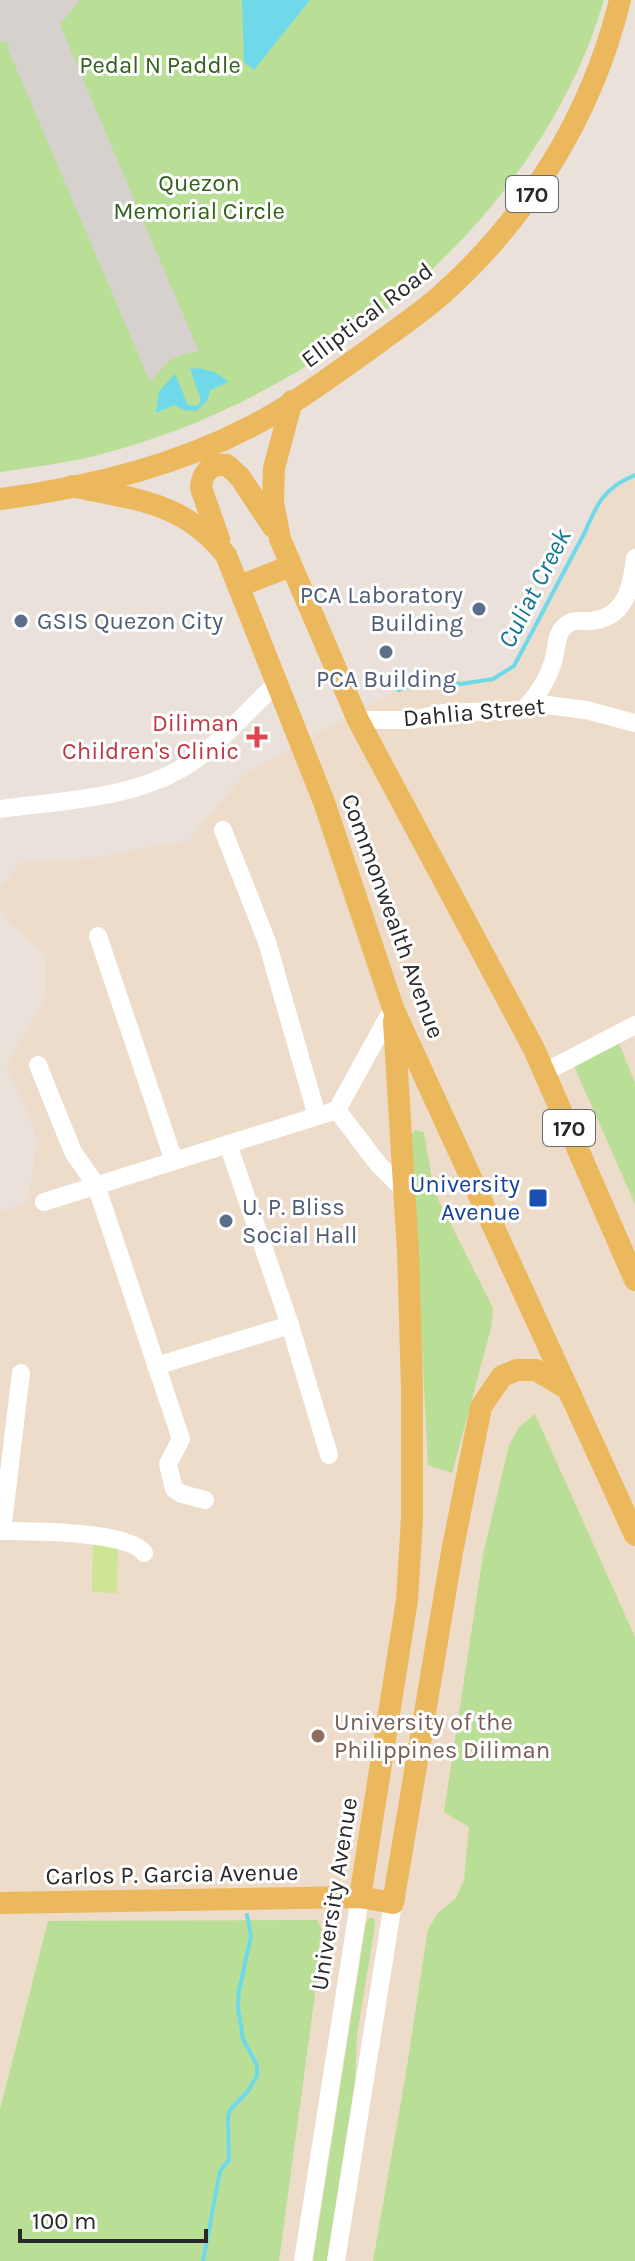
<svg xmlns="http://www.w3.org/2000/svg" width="635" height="2261" font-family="Karla,sans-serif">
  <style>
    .education { fill: #ecdcc9 }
    .green { fill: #b9df97 }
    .pitch { fill: #cee693 }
    .plaza { fill: #d6d1cc }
    .water { fill: #6fd9ea }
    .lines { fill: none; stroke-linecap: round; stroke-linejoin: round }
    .stream { stroke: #6fd9ea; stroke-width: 4 }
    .minor { stroke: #fff; stroke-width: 18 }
    .major { stroke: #ebb85e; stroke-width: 22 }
    .service-dot { fill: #5c6f8a; stroke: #fff; stroke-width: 3 }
    .health-dot { fill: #e0444e; stroke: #fff; stroke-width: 3 }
    .transit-dot { fill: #1a4fb4; stroke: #fff; stroke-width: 3 }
    .education-dot { fill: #8d6e63; stroke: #fff; stroke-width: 3 }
    .labels { text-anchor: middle; stroke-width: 6; stroke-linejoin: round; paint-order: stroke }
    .shield { fill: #fff; stroke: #686868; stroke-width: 2 }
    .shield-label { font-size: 22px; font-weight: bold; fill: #282828 }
    .park-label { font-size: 24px; fill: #33611c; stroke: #fff }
    .street-label { font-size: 24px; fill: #282828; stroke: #fff }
    .service-label { font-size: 24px; fill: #4e5e75; stroke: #fff; text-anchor: start }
    .health-label { font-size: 24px; fill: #be3a42; stroke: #fff; text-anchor: end }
    .transit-label { font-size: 24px; fill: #164399; stroke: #fff; text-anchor: end }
    .education-label { font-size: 24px; fill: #785e54; stroke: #fff; text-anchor: start }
    .water-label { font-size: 26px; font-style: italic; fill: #127692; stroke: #fff }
  </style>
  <rect width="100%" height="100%" fill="#eae1da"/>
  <polygon class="education" points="635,475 635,2261 0,2261 0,1212 28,1201 37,1141 26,1108 6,1066 45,998 46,955 9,923 0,907 0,888 21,862 89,859 166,844 186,843 246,773 398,690 435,679 494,681 514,666 585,532 595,509 615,483"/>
  <g class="green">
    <path d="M 0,0 L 604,0 C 539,221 321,398 102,454 C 68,463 34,467 0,472 Z"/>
    <polygon points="618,1041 635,1083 635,1204 574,1066"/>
    <polygon points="416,1130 424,1133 434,1191 493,1308 491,1328 452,1473 428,1465 411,1134"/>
    <polygon points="535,1414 635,1637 635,2261 373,2261 405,2079 428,1929 438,1913 456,1898 464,1880 469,1827 444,1812 483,1555 509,1445 519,1427"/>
    <polygon points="370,1917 375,1920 374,1931 357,2035 355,2080 327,2261 313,2261 366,1923"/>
    <polygon points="317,1920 322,1929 316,1971 318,1972 279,2261 0,2261 0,2110 48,1921"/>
  </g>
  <polygon class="pitch" points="93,1538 118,1539 117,1593 92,1592"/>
  <polygon class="plaza" points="0,0 79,0 60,25 199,352 183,354 169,361 150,382 8,49 9,43 0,41"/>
  <g class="water">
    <polygon points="242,0 310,0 254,70 244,62"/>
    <polygon points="198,368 215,372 229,382 210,390 208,400 196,411 183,410 175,405 156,413 159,391 175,374 188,405 197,406 201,400 190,369"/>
  </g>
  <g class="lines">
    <g class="stream">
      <path d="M 398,690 L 435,679 L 461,684 L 493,679 L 514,666 L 585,532 C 597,503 605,487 635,475"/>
      <polyline points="203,2261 220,2171 229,2160 228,2117 230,2110 248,2091 257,2076 257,2065 243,2039 238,2007 239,1991 251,1936 247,1915"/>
    </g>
    <g class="minor">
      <polyline points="531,703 586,710 635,723"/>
      <path d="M 358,720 L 412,720 L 443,713 L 523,710 C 536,698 548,679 553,662 C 557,651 555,635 564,627 C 572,619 579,621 588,621 C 625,620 632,587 635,558"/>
      <path d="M 0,809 C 66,800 139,799 195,760 C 225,738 249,709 276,684"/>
      <polyline points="223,830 267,942 317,1116"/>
      <polyline points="98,936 174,1161"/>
      <polyline points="38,1065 73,1152 96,1185 181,1439 168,1464 174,1489 182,1494 205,1500"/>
      <polyline points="545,1072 635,1025"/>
      <polyline points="337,1110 378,1164 403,1189"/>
      <polyline points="228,1144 290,1325 329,1455"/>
      <polyline points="44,1202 337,1110 393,1008"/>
      <polyline points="156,1366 290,1325"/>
      <path d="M 0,1531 C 27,1531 131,1531 144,1553"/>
      <polyline points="2,1531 21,1373"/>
      <polyline points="303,2261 360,1897"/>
      <polyline points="336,2261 393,1903"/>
    </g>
    <g class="major">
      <polyline points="292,401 274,468 273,502 280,539 358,720 534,1049 635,1280"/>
      <path d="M 72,486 C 135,500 183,501 226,555 L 324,802 L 393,1008 L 635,1535"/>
      <path d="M 0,499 C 86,488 173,467 250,427 C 291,406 329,378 367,351 C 391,333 417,316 440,296 C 528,218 592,115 620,0"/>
      <path d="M 219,539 L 201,488 C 202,472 211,463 227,465 L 240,477 L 273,527"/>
      <polyline points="239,586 291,566"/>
      <polyline points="360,1897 407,1600 412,1518 412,1386 408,1252 394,1021"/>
      <polyline points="0,1903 360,1897 393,1903 452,1552 481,1407 502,1376 517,1370 536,1370 568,1389"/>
    </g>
  </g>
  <g class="service-dot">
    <circle cx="479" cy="609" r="8"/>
    <circle cx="21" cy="621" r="8"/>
    <circle cx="386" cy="652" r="8"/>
    <circle cx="226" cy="1221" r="8"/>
  </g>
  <path class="health-dot" d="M253 725h8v8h8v8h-8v8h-8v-8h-8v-8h8z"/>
  <rect class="transit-dot" x="528" y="1188" width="20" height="20" rx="4"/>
  <circle class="education-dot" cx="318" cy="1736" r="8"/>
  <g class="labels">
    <g class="shield">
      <rect x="506" y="176" width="52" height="36" rx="6"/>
      <rect x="543" y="1110" width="52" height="36" rx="6"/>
    </g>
    <g class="shield-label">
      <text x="532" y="202">170</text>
      <text x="569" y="1136">170</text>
    </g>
    <g class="park-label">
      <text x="160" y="73">Pedal N Paddle</text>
      <text x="199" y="191">Quezon<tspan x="199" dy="28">Memorial Circle</tspan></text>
    </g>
    <g class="street-label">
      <text transform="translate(367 315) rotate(-37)" y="8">Elliptical Road</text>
      <text transform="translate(474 712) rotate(-5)" y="8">Dahlia Street</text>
      <text transform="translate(393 916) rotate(70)" y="8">Commonwealth Avenue</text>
      <text transform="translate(172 1874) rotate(-1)" y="8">Carlos P. Garcia Avenue</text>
      <text transform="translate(334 1894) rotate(-81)" y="8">University Avenue</text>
    </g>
    <g class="service-label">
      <text x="463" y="603" text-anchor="end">PCA Laboratory<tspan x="463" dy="28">Building</tspan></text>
      <text x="37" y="629">GSIS Quezon City</text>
      <text x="386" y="687" text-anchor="middle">PCA Building</text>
      <text x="242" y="1215">U. P. Bliss<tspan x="242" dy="28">Social Hall</tspan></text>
    </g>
    <g class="health-label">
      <text x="239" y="731">Diliman<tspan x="239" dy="28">Children's Clinic</tspan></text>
    </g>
    <g class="transit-label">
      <text x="520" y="1192">University<tspan x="520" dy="28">Avenue</tspan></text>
    </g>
    <g class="education-label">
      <text x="334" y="1730">University of the<tspan x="334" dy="28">Philippines Diliman</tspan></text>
    </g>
    <g class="water-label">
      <text transform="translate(534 588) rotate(-63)" y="9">Culiat Creek</text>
    </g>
  </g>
  <path d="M20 2229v12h186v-12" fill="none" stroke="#282828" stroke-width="4"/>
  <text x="32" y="2229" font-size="24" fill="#282828" stroke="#ffffff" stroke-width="6" paint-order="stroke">100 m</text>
</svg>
